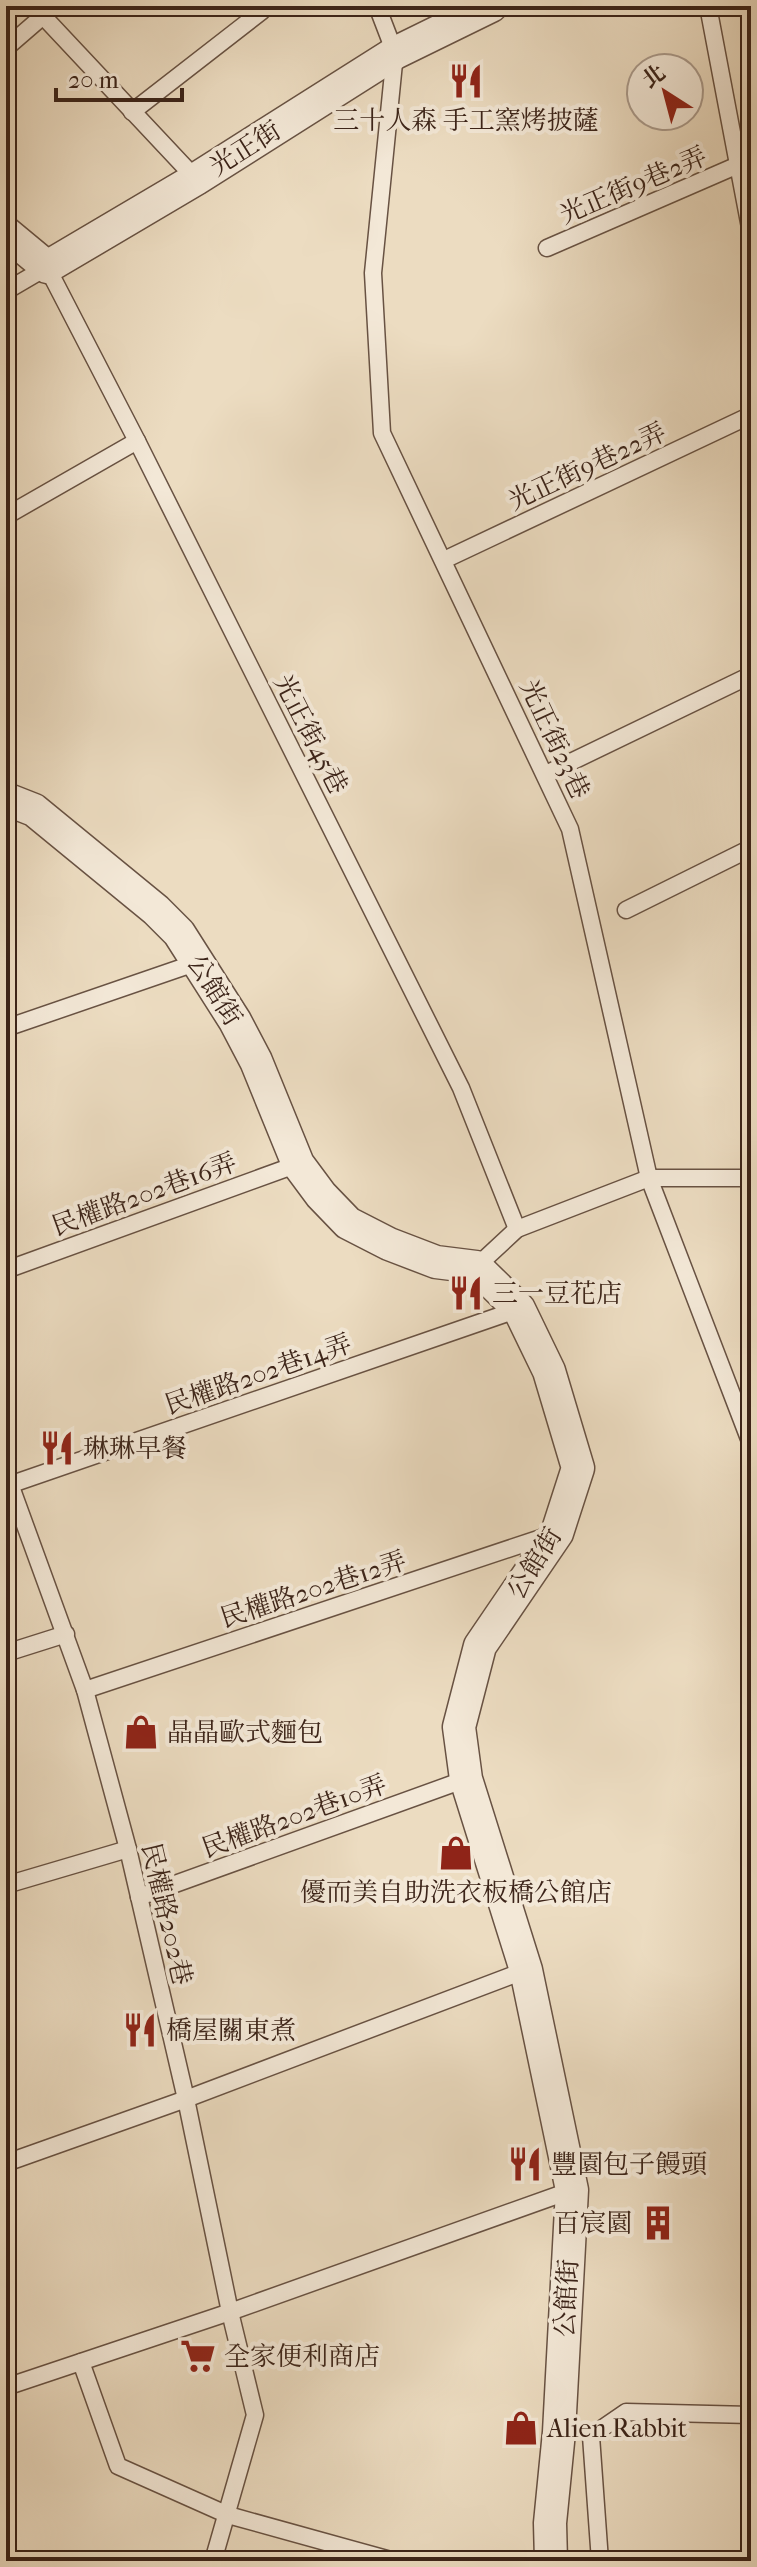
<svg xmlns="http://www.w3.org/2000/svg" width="757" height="2567" font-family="'IM FELL French Canon','Noto Serif TC',serif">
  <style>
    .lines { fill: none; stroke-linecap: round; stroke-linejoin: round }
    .service-casing { stroke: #685243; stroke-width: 19 }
    .minor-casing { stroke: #685243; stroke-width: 35 }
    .service { stroke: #f3e8d7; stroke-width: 16 }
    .minor { stroke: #f3e8d7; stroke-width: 32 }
    .labels { text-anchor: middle; stroke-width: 8; stroke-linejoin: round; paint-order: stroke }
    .poi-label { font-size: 26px; fill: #3c2419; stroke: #f3e8d7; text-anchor: start }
    .street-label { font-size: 26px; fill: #3c2419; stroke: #f3e8d7 }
  </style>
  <rect width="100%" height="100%" fill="#ecdcc1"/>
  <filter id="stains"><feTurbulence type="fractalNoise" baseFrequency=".0025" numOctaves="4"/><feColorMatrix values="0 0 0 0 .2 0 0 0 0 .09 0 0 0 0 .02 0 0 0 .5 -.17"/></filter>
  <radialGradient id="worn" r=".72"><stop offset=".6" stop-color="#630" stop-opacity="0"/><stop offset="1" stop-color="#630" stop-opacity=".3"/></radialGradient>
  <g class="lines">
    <g class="service-casing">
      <g id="service">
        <polyline points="56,6 43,16 196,179"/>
        <polyline points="377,6 395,53 373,273 382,433 570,829 649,1178 751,1444"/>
        <polyline points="708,6 751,233"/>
        <polyline points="6,48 43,16"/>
        <polyline points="132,112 262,11"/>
        <polyline points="547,248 738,165"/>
        <polyline points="6,291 47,267 137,441 461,1088 517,1229"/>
        <polyline points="6,516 137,441"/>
        <polyline points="444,560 751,415"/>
        <polyline points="546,774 751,675"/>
        <polyline points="626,910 751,848"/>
        <polyline points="6,1028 198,962"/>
        <polyline points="476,1267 517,1229 649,1178 751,1178"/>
        <polyline points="6,1270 298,1164"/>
        <polyline points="6,1473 85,1690 128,1849 186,2099 230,2312 255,2415 213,2561"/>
        <polyline points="12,1484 519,1309"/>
        <polyline points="6,1653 66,1634"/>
        <polyline points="85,1690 550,1535"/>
        <polyline points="6,1885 128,1849"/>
        <polyline points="139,1897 466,1779"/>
        <polyline points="6,2163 186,2099 526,1970"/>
        <polyline points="81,2362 118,2466 228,2515 394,2561"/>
        <polyline points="6,2387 230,2312 572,2190"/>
        <polyline points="600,2561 591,2436 626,2412 751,2415"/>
      </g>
    </g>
    <g class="minor-casing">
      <g id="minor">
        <polyline points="6,233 47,267 196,179 395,53 491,6"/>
        <polyline points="6,799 34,810 156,910 179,933 235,1021 256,1061 298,1164 321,1195 348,1223 389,1244 436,1262 476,1267 519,1309 549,1371 578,1468 557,1533 480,1646 459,1727 466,1779 526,1970 572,2190 559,2432 550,2523 551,2561"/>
      </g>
    </g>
    <use href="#service" class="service"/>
    <use href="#minor" class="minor"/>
  </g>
  <defs>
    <g id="restaurant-bare" transform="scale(2.76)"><path d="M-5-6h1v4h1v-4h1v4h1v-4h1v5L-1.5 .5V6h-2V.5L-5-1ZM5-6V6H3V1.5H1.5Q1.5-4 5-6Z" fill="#8f2418" stroke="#f3e8d7" stroke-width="2.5" paint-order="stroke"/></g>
    <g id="shop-bare" transform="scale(2.76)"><path d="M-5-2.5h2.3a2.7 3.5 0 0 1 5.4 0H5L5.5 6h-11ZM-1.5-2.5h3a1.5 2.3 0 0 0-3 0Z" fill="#8f2418" stroke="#f3e8d7" stroke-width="2.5" paint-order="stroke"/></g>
    <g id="building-bare" transform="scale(2.76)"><path d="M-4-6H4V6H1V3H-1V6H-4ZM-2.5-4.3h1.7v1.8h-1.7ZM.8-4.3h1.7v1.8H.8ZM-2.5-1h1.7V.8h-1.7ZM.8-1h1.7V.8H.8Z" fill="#8f2418" stroke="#f3e8d7" stroke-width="2.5" paint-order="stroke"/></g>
    <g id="supermarket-bare" transform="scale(2.76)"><path d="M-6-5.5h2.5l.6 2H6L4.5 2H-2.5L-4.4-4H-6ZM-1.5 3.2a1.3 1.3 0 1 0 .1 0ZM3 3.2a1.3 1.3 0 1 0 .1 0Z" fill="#8f2418" stroke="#f3e8d7" stroke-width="2.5" paint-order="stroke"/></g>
  </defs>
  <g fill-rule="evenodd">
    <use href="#restaurant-bare" x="466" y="81"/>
    <use href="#restaurant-bare" x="466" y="1293"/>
    <use href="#restaurant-bare" x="57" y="1448"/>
    <use href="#shop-bare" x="141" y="1732"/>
    <use href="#shop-bare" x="456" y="1853"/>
    <use href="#restaurant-bare" x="140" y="2030"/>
    <use href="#restaurant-bare" x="525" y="2164"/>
    <use href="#building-bare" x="658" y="2223"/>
    <use href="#supermarket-bare" x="198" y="2356"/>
    <use href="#shop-bare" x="521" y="2428"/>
  </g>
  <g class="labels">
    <g class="poi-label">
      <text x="466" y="129" text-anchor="middle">三十人森 手工窯烤披薩</text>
      <text x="492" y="1302">三一豆花店</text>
      <text x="83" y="1457">琳琳早餐</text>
      <text x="167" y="1741">晶晶歐式麵包</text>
      <text x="456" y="1901" text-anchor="middle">優而美自助洗衣板橋公館店</text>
      <text x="166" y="2039">橋屋關東煮</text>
      <text x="551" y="2173">豐園包子饅頭</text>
      <text x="632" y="2232" text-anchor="end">百宸園</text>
      <text x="224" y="2365">全家便利商店</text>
      <text x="547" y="2437">Alien Rabbit</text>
    </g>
    <g class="street-label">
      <text transform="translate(245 148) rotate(-32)" y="9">光正街</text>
      <text transform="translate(633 185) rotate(-23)" y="9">光正街9巷2弄</text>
      <text transform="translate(587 466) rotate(-25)" y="9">光正街9巷22弄</text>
      <text transform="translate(311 734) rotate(63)" y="9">光正街45巷</text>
      <text transform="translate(555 739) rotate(65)" y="9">光正街23巷</text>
      <text transform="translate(215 990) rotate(58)" y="9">公館街</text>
      <text transform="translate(144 1194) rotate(-20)" y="9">民權路202巷16弄</text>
      <text transform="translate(258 1374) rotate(-19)" y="9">民權路202巷14弄</text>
      <text transform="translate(534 1563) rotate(-58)" y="9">公館街</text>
      <text transform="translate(313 1589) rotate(-18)" y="9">民權路202巷12弄</text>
      <text transform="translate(294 1816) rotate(-20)" y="9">民權路202巷10弄</text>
      <text transform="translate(167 1914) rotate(77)" y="9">民權路202巷</text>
      <text transform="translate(566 2298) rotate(-87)" y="9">公館街</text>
    </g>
  </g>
  <rect width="757" height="2567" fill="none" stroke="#ecdcc1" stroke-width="32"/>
  <rect x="8" y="8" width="741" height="2551" fill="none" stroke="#3c2419" stroke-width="4"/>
  <rect x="16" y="16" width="725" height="2535" fill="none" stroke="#3c2419" stroke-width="2"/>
  <g transform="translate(665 92) rotate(324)"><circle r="38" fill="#f3e8d7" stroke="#aa9a8b" stroke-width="2"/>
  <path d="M0-6L14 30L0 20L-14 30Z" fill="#8f2418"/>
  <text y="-12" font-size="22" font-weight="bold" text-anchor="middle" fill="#3c2419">北</text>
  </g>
  <path d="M56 88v12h126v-12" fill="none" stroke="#3c2419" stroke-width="4"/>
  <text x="68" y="88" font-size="24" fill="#3c2419" stroke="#f3e8d7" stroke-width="6" paint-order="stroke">20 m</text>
  <rect width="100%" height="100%" filter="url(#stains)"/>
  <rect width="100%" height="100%" fill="url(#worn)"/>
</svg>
